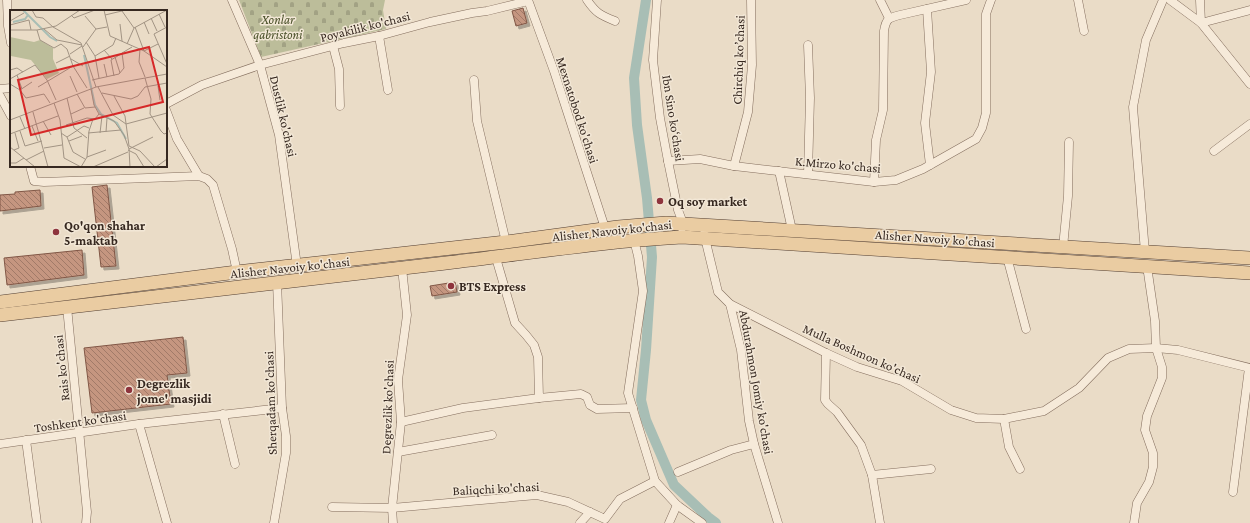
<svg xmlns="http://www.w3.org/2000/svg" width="1250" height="523" font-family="'Crimson Pro',serif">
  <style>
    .cemetery { fill: url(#cemetery-stones) }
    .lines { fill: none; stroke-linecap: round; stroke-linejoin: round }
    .canal { stroke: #a8beb5; stroke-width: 10 }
    .building { fill: url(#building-back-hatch); stroke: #815746; filter: url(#shadow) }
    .minor-casing { stroke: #846e5e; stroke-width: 9 }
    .primary-casing { stroke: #523e32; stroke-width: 14 }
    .minor { stroke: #f6ead9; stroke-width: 8 }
    .primary { stroke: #eacca2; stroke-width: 13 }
    .poi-dot { fill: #8e343d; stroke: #f2e7d6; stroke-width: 1.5 }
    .labels { text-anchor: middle; stroke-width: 3; stroke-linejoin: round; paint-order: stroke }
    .park-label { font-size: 13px; font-style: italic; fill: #4a5029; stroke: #f2e7d6 }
    .street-label { font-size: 13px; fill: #362820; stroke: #f2e7d6 }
    .poi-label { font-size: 13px; font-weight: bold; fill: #362820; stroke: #f2e7d6; text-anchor: start }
    .inset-river { fill: none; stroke: #a8beb5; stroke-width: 2 }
    .inset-road { fill: none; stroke: #a29484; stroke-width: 1 }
    .view { fill: #d62828; fill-opacity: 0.15; stroke: #d62828; stroke-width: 2 }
    .inset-edge { fill: none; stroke: #362820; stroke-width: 2 }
  </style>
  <defs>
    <pattern id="cemetery-stones" width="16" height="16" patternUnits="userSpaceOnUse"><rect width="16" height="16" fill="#bcbd9a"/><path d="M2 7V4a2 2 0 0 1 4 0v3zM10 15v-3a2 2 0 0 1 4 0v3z" fill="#a2a284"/></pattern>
    <pattern id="building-back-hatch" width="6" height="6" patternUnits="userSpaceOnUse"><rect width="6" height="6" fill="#c59680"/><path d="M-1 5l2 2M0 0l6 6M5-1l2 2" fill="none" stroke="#a17a68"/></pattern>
    <filter id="shadow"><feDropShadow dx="3" dy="3" stdDeviation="0" flood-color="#0004"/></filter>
  </defs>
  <rect width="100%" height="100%" fill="#eadcc7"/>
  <polygon class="cemetery" points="239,0 385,0 383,10 386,29 261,57"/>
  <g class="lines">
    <polyline class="canal" points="646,0 634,78 637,125 647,198 652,257 646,350 641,400 646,420 674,485 708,517 716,523"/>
  </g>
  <g class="building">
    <polygon points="523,8 527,23 516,26 512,11"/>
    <polygon points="107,185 116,266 101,267 92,187"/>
    <polygon points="40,190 41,206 0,211 0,195 15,194 15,192"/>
    <polygon points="82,250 84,275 7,285 4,258"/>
    <polygon points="455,282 457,292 432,296 430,286"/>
    <polygon points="183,337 187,373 167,375 171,404 92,413 84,348"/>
  </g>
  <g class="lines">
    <g class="minor-casing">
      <g id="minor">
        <polyline points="7,0 8,26 11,43"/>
        <polyline points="232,0 260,65 279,135 297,266"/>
        <polyline points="528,0 554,71 605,228"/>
        <path d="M 587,0 C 596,13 600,15 615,21"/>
        <polyline points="657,0 653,60 660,118 668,161 678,210 683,223 682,228"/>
        <polyline points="880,0 889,18"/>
        <polyline points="1078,0 1084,31"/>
        <polyline points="1170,0 1201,23 1250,84"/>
        <polyline points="1200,0 1201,23 1250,10"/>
        <polyline points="927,9 931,72 925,123 930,165"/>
        <polyline points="379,36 388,90"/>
        <polyline points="808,45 810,98 808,174"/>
        <polyline points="333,46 339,69 340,106"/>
        <polyline points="474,80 477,121 506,242"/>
        <polyline points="0,89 11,88"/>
        <polyline points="0,96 11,116"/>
        <polyline points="166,104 202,85 260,65 344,43 379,36 430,22 472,13 487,11 528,1"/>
        <polyline points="166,110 177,139 199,176"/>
        <polyline points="1214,151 1250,124"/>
        <polyline points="668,161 700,159 734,166 874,182 896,180 923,169 976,139 982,128 986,113 986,14 991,0"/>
        <polyline points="30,166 34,181 44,182 199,176 207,179 213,185 232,249 237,272"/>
        <polyline points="734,166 748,112 752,65 751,0"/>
        <polyline points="779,171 792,230"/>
        <path d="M 874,182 L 876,140 L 883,110 L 884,31 C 886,19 888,18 900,15 L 966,0"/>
        <polyline points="704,234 718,292 730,304 741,350 749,421 754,444 778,523"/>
        <polyline points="634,240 638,256 643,291 628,393 655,481 677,505 702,523"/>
        <polyline points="1063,247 1068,196 1069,142"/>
        <polyline points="1145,252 1133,107 1146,40 1163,0"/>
        <polyline points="1007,257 1026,329"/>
        <polyline points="496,258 515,323 526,335 534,345 538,357 539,398 581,394 587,397 590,405 597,409 633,408"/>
        <polyline points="730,304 826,353 857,367 902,381 951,410 976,418 1004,419 1044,411 1079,388 1108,358 1129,349 1156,348 1178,350 1250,368"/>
        <polyline points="67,307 87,512 86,523"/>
        <polyline points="826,353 825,400 828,404 837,412 861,445 872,475 880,523"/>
        <polyline points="223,414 235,464"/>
        <polyline points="1004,419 1009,447 1020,469"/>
        <polyline points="401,422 463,408 539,398"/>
        <polyline points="139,424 167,523"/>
        <polyline points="26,440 37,523"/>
        <polyline points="0,444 139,424 282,408"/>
        <polyline points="398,452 492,435"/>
        <polyline points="678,472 731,450 754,444"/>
        <polyline points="872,475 931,469"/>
        <polyline points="1233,492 1249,368"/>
        <polyline points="332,507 392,508 537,495 568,502 605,519 620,499 655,481"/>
        <polyline points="274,523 286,453 286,436 282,408 277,282"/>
        <polyline points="393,523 392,508 401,422 398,380 407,315 402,268"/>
        <polyline points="580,523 590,512"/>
        <polyline points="669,523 677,505"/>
        <polyline points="1134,523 1137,503 1149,482 1153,467 1153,453 1145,430 1147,416 1162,378 1162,367 1156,348 1155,321 1147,266"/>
      </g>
    </g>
    <g class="primary-casing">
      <g id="primary">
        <polyline points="0,302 237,272 506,242 618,227 666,223 1250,258"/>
        <path d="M 0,315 C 148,297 297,280 446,263 C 524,254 603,241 682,237 L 1250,273"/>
      </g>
    </g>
    <use href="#minor" class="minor"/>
    <use href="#primary" class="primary"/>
  </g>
  <g class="poi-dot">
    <circle cx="660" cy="201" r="4"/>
    <circle cx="56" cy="232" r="4"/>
    <circle cx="451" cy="286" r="4"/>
    <circle cx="129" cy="390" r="4"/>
  </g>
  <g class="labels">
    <g class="park-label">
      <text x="278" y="24">Xonlar<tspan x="278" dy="15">qabristoni</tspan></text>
    </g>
    <g class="street-label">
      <text transform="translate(365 26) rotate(-14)" y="5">Poyakilik ko'chasi</text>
      <text transform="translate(738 60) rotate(-88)" y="5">Chirchiq ko’chasi</text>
      <text transform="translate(578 110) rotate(72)" y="5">Mexnatobod ko'chasi</text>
      <text transform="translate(284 116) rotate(77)" y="5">Dustlik ko'chasi</text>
      <text transform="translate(674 118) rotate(81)" y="5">Ibn Sino ko‘chasi</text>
      <text transform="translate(838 164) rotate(5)" y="5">K.Mirzo ko'chasi</text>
      <text transform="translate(612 230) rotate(-6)" y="5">Alisher Navoiy ko'chasi</text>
      <text transform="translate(935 238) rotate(4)" y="5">Alisher Navoiy ko'chasi</text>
      <text transform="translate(290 267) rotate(-6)" y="5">Alisher Navoiy ko'chasi</text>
      <text transform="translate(862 353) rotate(24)" y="5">Mulla Boshmon ko'chasi</text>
      <text transform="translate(61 368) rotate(-96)" y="5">Rais ko'chasi</text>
      <text transform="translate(757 382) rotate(80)" y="5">Abdurahmon Jomiy ko'chasi</text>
      <text transform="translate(270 403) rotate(-92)" y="5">Sherqadam ko'chasi</text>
      <text transform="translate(387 407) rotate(-88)" y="5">Degrezlik ko'chasi</text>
      <text transform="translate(80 421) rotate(-8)" y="5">Toshkent ko'chasi</text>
      <text transform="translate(496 488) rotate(-3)" y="5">Baliqchi ko'chasi</text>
    </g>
    <g class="poi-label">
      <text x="668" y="206">Oq soy market</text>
      <text x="64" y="230">Qo'qon shahar<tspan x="64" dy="15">5-maktab</tspan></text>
      <text x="459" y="291">BTS Express</text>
      <text x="137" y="388">Degrezlik<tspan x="137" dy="15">jome' masjidi</tspan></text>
    </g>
  </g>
  <g transform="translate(10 10)">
    <rect width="157" height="157" fill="#eadcc7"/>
    <path d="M 0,27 L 24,32 L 30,30 L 43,38 L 43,49 L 49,63 L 37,69 L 21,50 L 1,46 Z" fill="#bcbd9a"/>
    <path class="inset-river" d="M 13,0 L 40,27 L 47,31M 3,12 L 15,9 L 18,5M 74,45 L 85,95 L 91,104 L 107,113 L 116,129"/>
    <path class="inset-road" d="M 22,0 L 26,7 L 33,8 L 43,17 L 71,33 L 86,77M 94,0 L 100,26 L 134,41 L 157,57M 112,1 L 124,18M 149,4 L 155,17M 61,5 L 64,8 L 85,0M 95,5 L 116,0M 75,6 L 86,19M 141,8 L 147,21M 0,11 L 14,3M 134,12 L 139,24M 110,14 L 112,31M 0,15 L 19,10 L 21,20M 125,17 L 134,41 L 148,34M 157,17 L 144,24 L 157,54M 34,19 L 47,30 L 72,35M 0,20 L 27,20 L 46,16 L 70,0M 27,20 L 30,30 L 44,38 L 51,34 L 57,39 L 63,56 L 77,78M 76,32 L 85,46 L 89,68M 117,34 L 124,18 L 157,0M 73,37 L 86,19 L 97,17M 130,39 L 129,52 L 135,67M 94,40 L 102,49M 60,44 L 72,36M 85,46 L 103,35 L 106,28M 105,47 L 110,63M 61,49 L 73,56M 46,53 L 60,46M 94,54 L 97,67M 0,60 L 7,58 L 13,62M 7,65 L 12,79M 60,66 L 67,82M 104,66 L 101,50 L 111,44M 135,68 L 141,89 L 140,104 L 151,121 L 154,124 L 157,123M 0,69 L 25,55 L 37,70 L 46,90M 82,70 L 109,64 L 114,58 L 112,43 L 122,37M 0,74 L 10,80 L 16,88 L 34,84 L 40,93M 148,76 L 150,90M 28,77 L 63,56M 88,77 L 103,105 L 116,114 L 157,103M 81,79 L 84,95 L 89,104M 10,80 L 22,72M 92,83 L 121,89 L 128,86 L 135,77 L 157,73M 67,84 L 75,98 L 85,97M 104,86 L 115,106 L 119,136 L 130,141 L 145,157M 57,88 L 64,118 L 77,128M 44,93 L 50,110 L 54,148 L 71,157M 23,102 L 38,157M 61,104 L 74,98M 89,104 L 104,111 L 114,125 L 119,139M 10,107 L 15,119M 0,110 L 86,77 L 157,64M 33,111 L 41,125M 56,115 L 77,108 L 85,109 L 89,104M 22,116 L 28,131M 10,121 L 15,136 L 32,131M 96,122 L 97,108M 51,123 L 57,127 L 63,142 L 75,149M 78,123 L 111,120M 90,123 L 92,106M 0,124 L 48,106M 57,127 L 74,116 L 79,118M 59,131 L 72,126M 0,137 L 25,157M 34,138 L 52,135M 4,140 L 9,138 L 5,123M 118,140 L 126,144 L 134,157M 77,147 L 96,140M 16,150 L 34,141M 0,153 L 6,153 L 14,148M 71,157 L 77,147 L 79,121 L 83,109M 83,157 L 118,142M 120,157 L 119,139 L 143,127M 146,157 L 157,149"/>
    <path class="view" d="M 139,37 L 153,92 L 21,125 L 8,70 Z"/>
    <rect width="157" height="157" class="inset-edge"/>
  </g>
</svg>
